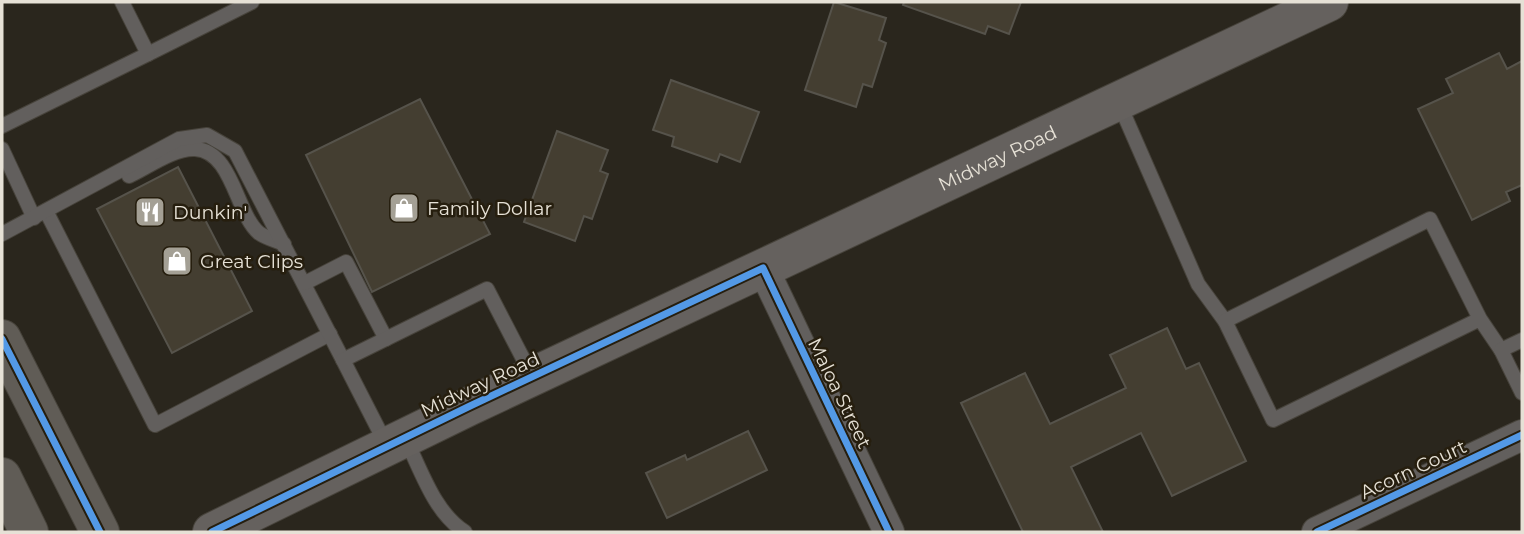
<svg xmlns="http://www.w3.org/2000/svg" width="1524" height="534" font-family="Montserrat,sans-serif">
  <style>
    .building { fill: #443e31; stroke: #56534b; stroke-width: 2 }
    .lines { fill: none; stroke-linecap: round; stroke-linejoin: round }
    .lane-casing { stroke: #47433b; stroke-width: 16 }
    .street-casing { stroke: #47433b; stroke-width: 32 }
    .secondary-casing { stroke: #47433b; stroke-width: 40 }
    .highway-casing { stroke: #47433b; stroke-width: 40 }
    .lane { stroke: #625f5d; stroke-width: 14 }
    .street { stroke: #625f5d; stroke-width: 30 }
    .secondary { stroke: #65615e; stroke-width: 38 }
    .highway { stroke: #605c56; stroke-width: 38 }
    .cycleway-casing { stroke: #261e0e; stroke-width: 11 }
    .cycleway { stroke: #5399e6; stroke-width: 7 }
    .labels { text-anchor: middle; stroke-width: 5; stroke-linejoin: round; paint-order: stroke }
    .street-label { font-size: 19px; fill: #e6e1d6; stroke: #261e0e }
    .poi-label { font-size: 19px; fill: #e6e1d6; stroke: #261e0e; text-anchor: start }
  </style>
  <rect width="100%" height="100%" fill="#2a261d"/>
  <g class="building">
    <polygon points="834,2 886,18 879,40 886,43 872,87 863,84 856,107 805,90"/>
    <polygon points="904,2 1021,2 1009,34 988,26 985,34 903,5"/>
    <polygon points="1499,53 1507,69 1522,61 1522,185 1506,192 1510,201 1472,220 1418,109 1453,93 1446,79"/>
    <polygon points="671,80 759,112 740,162 720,154 717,162 672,146 674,137 653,130"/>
    <polygon points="420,99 490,234 372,292 306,155"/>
    <polygon points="557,131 608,150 600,171 608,174 592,219 584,216 575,241 524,222"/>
    <polygon points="178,167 252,311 172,353 97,209"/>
    <polygon points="1167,328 1186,369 1199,363 1246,461 1172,496 1141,433 1071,467 1103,532 1023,532 961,403 1025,373 1050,424 1126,388 1110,355"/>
    <polygon points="748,431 767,470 667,518 646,473 685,455 687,460"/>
  </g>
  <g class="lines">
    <g class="lane-casing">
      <g id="lane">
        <polyline points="148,54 252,2"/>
        <polyline points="1119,103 1198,284 1225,321"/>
        <polyline points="2,126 148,54 122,2"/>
        <polyline points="2,149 34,218"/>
        <path d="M 129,176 C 148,167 174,148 195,149 C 233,151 236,214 259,233 C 266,238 277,241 284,244"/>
        <polyline points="46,211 155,425 330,334"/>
        <polyline points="2,234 179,139 207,135 235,151 343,360"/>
        <polyline points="305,283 346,262 386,339"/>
        <polyline points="1480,319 1273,420 1225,321 1430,219 1480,319 1501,350"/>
        <polyline points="1522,340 1501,350 1522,393"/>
        <path d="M 406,440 C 422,472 434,512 465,532"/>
        <polyline points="387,446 343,360 487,289 532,376"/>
      </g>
    </g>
    <g class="street-casing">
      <g id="street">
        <polyline points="763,268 889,532"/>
        <polyline points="1317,532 1522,435"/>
      </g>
    </g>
    <g class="secondary-casing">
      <g id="secondary">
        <path id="s1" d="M 212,532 L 470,406 L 1329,2"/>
      </g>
    </g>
    <g class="highway-casing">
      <g id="highway">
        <polyline points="2,339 100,532"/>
        <polyline points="2,477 29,532"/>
      </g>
    </g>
    <use href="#lane" class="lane"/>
    <use href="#street" class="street"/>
    <use href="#secondary" class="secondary"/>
    <use href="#highway" class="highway"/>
    <g class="cycleway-casing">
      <g id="cycleway">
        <polyline points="2,339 100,532"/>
        <polyline points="212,532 470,406 763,268 889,532"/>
        <polyline points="1317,532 1522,435"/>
      </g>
    </g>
    <use href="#cycleway" class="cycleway"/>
  </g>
  <defs>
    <g id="shop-square" transform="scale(1.575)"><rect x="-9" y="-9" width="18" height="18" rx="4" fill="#a4a095" stroke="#261e0e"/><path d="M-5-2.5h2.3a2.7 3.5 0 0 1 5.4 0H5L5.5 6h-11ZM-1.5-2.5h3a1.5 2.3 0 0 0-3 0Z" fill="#fff"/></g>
    <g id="restaurant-square" transform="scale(1.575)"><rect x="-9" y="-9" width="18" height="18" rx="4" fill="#a4a095" stroke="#261e0e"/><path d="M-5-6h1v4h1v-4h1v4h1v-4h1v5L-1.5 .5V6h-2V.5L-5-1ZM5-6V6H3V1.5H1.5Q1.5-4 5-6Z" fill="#fff"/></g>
  </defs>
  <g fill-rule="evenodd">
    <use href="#shop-square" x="404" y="208"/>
    <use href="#restaurant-square" x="150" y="212"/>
    <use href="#shop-square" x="177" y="261"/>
  </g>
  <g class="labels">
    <g class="street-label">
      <text dy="7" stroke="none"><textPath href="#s1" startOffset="870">Midway Road</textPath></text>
      <text transform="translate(480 384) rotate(-25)" y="7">Midway Road</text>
      <text transform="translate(840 393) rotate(64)" y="7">Maloa Street</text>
      <text transform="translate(1413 469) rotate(-25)" y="7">Acorn Court</text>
    </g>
    <g class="poi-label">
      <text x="427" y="215">Family Dollar</text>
      <text x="173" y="219">Dunkin'</text>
      <text x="200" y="268">Great Clips</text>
    </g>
  </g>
  <rect width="1524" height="534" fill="none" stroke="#e6e1d6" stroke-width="7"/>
</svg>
